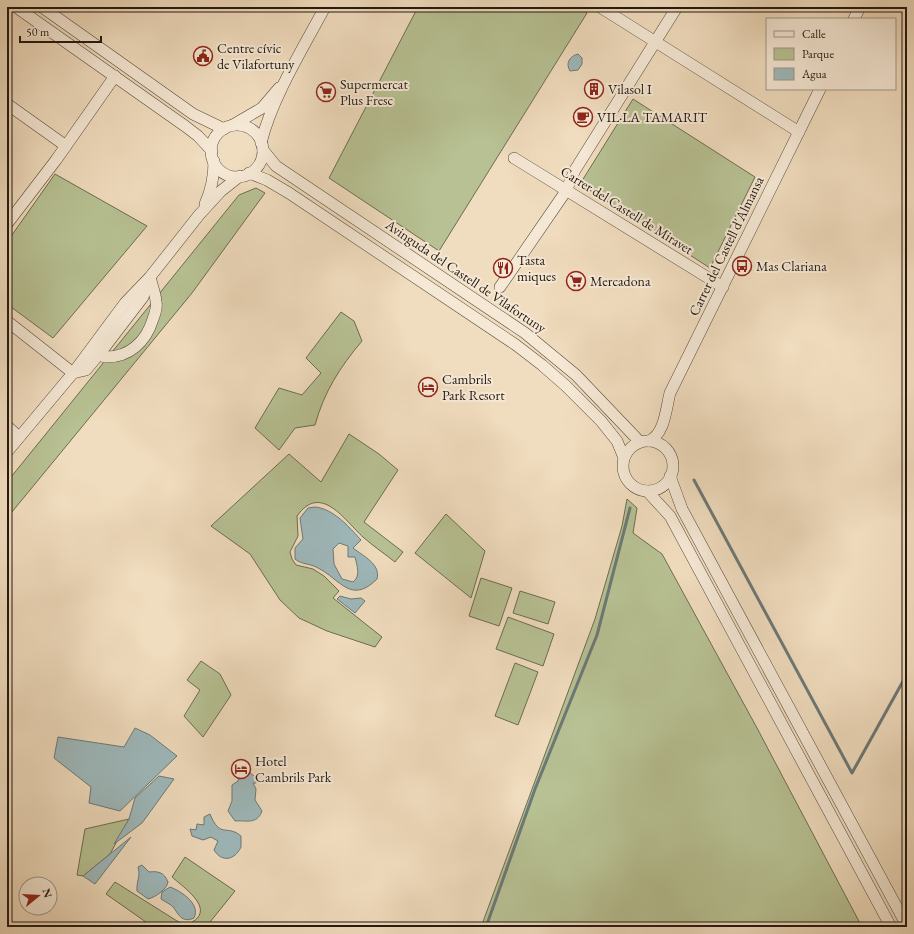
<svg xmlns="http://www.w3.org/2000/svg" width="914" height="934" font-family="'EB Garamond',serif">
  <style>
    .green { fill: #b7c193; stroke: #6c6c52 }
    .water { fill: #9eb9bc; stroke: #6c7977; fill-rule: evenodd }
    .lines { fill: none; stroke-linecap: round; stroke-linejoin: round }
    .stream { stroke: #6c7977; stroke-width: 3 }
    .minor-casing { stroke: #56493c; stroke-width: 12 }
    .minor { stroke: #f5e8d5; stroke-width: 11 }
    .labels { text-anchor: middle; stroke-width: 4; stroke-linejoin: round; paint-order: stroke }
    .poi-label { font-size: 14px; fill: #221810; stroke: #f5e8d5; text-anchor: start }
    .street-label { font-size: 14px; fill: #221810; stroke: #f5e8d5 }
  </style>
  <rect width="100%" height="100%" fill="#f0dcbe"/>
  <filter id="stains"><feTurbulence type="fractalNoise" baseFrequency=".005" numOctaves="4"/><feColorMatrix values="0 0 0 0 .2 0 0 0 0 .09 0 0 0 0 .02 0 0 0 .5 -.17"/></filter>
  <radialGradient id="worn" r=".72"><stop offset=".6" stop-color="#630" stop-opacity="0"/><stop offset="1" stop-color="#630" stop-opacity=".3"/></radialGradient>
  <g class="green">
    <polygon points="418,7 578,7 587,13 439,251 329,178"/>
    <polygon points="633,99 755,177 710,268 580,184"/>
    <polygon points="55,174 147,226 53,338 7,304 7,242"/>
    <polygon points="256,188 265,193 192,293 7,518 7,482 239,195"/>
    <path d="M 341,312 L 354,321 L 362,341 C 340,367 324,392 315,425 L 295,428 L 279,450 L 255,428 L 279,388 L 302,395 L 321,373 L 306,358 Z"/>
    <path d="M 349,434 L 379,454 L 398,470 L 364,522 L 403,552 L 395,562 C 385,554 373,546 363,537 C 345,521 321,482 297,516 L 298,536 L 290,552 L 292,559 L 296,565 L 313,569 L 324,576 L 339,591 L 333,598 L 382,637 L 375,647 L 327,631 L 299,618 L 280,600 L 250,554 L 211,526 L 289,454 L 321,482 Z"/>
    <polygon points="627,499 637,508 633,533 662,554 757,728 862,927 481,927 595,619 622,526"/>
    <polygon points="446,514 485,551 471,598 415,553"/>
    <polygon points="481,578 512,588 499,626 469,616"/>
    <polygon points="520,591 555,602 548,624 513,613"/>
    <polygon points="508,617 554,634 543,666 496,649"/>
    <polygon points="201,661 220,674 231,695 203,737 184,716 200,690 187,680"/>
    <polygon points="515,663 538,672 518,725 495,716"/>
    <polygon points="129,819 110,854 83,876 77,875 85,829"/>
    <path d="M 185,857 L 235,891 L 206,927 L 153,927 L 106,894 L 115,882 L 177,921 L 186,925 C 219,912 187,890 172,877 Z"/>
  </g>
  <g class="water">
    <path d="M 578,54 L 582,58 L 582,64 L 578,70 L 570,71 C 565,63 570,56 578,54 Z"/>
    <path d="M 315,507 C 334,509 349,527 361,540 L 353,548 C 363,556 381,564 377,579 C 351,605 340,579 318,568 C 310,563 302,565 295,559 L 295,548 L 303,539 L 300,518 L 308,508 ZM 339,543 L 348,546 L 348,557 L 355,557 C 357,566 361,576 353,582 L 342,579 L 334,564 L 333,549 Z"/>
    <polygon points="340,596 351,599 361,598 365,601 355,613 337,599"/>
    <polygon points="135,728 150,735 177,756 120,811 89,803 91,787 54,758 58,737 124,747"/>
    <path d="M 249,772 L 258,779 L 256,783 L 253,783 L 256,789 L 255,800 L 262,811 C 257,825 246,820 235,821 L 228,811 L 232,801 L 232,785 L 238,781 L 241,774 Z"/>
    <polygon points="159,776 174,779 142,823 114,844 129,819 135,798"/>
    <path d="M 210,814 C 220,839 227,824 241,836 L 241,847 C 235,860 222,863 214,850 L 218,841 L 211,837 L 203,840 L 192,836 L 190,829 L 196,830 L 197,824 L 204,825 L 204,817 Z"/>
    <polygon points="131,837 95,884 83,876"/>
    <path d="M 142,865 L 149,872 C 158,871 164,872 168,882 C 167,889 156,897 148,899 L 137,891 C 136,882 141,876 138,867 Z"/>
    <path d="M 170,887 C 181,891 201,904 194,918 C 183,923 179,916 174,908 C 171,904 165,902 161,899 L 162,892 Z"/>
  </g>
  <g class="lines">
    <g class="stream">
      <polyline points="694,480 852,773 907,674"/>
      <polyline points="486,927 535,789 597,635 630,508"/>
    </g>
    <g class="minor-casing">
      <g id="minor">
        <polyline points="16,7 185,126 198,136 212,151"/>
        <polyline points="42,7 193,114 224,129"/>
        <polyline points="600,7 799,132"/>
        <polyline points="854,19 860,7"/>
        <polyline points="7,104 66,146"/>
        <polyline points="233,125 262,108 279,88"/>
        <circle cx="237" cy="151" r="26"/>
        <path d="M 261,143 C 272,98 303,48 325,7"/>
        <polyline points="263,150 276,166 525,333 576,375 640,442"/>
        <polyline points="514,158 723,287"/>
        <polyline points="249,173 267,180 289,193 516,345 542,365 566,386 601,421 617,441 624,458"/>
        <path d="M 205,204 C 212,189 214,177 214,161"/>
        <polyline points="7,224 56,160 115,76"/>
        <polyline points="500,287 566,191 575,170 677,7"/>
        <polyline points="7,321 73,373"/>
        <path d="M 105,339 L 98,347 L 104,357 C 129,358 146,342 153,319 C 155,314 157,306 156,301 C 155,293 152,285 150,277"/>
        <polyline points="73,373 86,370 101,352 143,297 148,283"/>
        <polyline points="7,426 19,437"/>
        <path d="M 649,441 C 665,434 666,408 670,393 L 820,89"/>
        <circle cx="648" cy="466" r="25"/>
        <polyline points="7,452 73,373 125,303 150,277 199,215 221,191 240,176"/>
        <polyline points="670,476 682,509 907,926"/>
        <polyline points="647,491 670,516 891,927"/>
      </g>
    </g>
    <use href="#minor" class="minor"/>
  </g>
  <defs>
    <g id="civic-ring" transform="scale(1)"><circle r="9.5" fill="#f5e8d5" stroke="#8f2418" stroke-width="1.5"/><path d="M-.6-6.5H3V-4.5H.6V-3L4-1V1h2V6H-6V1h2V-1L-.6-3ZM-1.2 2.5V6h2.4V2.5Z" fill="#8f2418"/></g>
    <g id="building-ring" transform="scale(1)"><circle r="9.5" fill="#f5e8d5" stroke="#8f2418" stroke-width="1.5"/><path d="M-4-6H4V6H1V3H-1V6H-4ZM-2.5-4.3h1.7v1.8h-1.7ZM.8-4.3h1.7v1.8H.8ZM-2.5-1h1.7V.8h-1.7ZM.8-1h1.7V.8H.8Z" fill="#8f2418"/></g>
    <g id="supermarket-ring" transform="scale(1)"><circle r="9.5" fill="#f5e8d5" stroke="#8f2418" stroke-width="1.5"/><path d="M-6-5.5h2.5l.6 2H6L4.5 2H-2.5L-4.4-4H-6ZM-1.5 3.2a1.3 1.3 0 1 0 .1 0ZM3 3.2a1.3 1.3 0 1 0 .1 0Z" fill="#8f2418"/></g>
    <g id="cafe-ring" transform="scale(1)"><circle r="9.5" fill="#f5e8d5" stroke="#8f2418" stroke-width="1.5"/><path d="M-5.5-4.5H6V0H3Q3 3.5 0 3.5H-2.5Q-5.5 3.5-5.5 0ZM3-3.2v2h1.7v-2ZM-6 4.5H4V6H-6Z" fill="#8f2418"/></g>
    <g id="bus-ring" transform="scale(1)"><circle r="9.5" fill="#f5e8d5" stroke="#8f2418" stroke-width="1.5"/><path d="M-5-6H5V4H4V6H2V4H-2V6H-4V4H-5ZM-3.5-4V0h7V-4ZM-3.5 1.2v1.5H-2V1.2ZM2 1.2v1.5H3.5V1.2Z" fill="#8f2418"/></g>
    <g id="restaurant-ring" transform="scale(1)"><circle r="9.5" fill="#f5e8d5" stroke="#8f2418" stroke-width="1.5"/><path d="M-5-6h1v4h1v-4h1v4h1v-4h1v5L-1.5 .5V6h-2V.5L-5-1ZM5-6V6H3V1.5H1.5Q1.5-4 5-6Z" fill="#8f2418"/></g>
    <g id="hotel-ring" transform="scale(1)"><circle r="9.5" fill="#f5e8d5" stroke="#8f2418" stroke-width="1.5"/><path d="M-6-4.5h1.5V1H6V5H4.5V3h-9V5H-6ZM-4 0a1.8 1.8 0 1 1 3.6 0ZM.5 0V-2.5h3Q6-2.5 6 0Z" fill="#8f2418"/></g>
  </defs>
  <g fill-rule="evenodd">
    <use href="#civic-ring" x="203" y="56"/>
    <use href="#building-ring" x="594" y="89"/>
    <use href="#supermarket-ring" x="326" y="92"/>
    <use href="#cafe-ring" x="583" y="117"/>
    <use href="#bus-ring" x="742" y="266"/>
    <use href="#restaurant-ring" x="503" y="268"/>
    <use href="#supermarket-ring" x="576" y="281"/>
    <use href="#hotel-ring" x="428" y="387"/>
    <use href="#hotel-ring" x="241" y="769"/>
  </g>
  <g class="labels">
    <g class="poi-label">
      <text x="217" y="53">Centre cívic<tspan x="217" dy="16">de Vilafortuny</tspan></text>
      <text x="340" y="89">Supermercat<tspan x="340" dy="16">Plus Fresc</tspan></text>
      <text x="608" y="94">Vilasol I</text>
      <text x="597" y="122">VIL·LA TAMARIT</text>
      <text x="517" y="265">Tasta<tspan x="517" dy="16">miques</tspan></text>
      <text x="756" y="271">Mas Clariana</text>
      <text x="590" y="286">Mercadona</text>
      <text x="442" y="384">Cambrils<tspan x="442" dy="16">Park Resort</tspan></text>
      <text x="255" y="766">Hotel<tspan x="255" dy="16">Cambrils Park</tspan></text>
    </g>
    <g class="street-label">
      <text transform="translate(627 210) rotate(32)" y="5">Carrer del Castell de Miravet</text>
      <text transform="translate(726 246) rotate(-64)" y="5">Carrer del Castell d'Almansa</text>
      <text transform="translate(466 276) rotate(34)" y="5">Avinguda del Castell de Vilafortuny</text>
    </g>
  </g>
  <rect width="914" height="934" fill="none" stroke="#f0dcbe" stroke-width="24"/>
  <rect x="8" y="8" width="898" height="918" fill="none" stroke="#221810" stroke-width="2"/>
  <rect x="12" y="12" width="890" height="910" fill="none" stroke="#221810"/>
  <rect x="766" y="18" width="130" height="72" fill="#f5e8d5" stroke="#a19586"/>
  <rect x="774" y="31" width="20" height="6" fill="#f5e8d5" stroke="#a19586"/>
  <text x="802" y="38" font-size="12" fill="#221810">Calle</text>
  <rect x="774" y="48" width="20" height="12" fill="#b7c193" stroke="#a19586"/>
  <text x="802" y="58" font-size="12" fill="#221810">Parque</text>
  <rect x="774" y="68" width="20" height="12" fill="#9eb9bc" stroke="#a19586"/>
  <text x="802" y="78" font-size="12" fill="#221810">Agua</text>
  <g transform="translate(38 896) rotate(72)"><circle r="19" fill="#f5e8d5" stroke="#a19586"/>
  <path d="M0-3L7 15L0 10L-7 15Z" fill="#8f2418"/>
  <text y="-6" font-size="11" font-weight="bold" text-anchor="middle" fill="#221810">N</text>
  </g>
  <path d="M20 36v6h81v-6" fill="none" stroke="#221810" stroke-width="2"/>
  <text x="26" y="36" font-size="12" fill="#221810" stroke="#f5e8d5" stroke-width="3" paint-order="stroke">50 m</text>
  <rect width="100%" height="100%" filter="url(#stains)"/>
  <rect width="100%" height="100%" fill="url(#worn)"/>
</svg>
